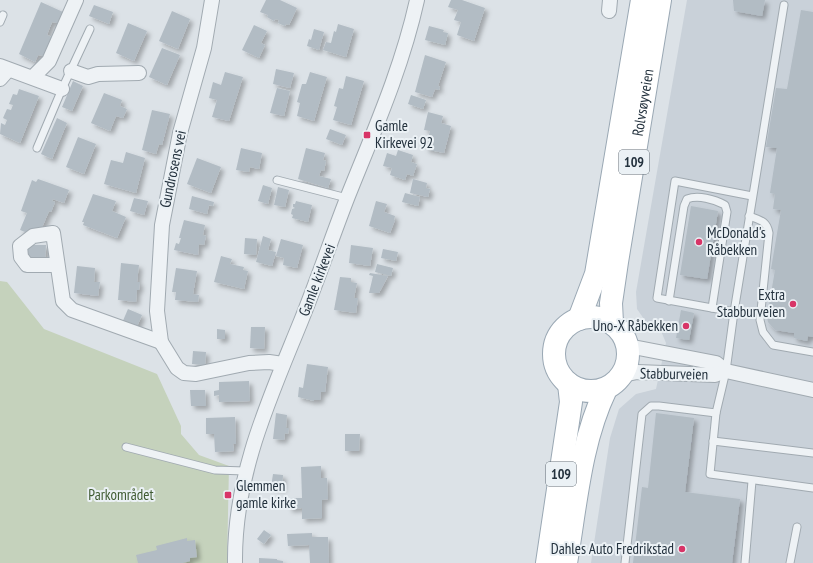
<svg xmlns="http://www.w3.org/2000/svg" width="813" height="563" font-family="'PT Sans Narrow',sans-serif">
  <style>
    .built { fill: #c9d1d9 }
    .green { fill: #c5d2bc }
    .building { fill: #b2bcc4; filter: url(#shadow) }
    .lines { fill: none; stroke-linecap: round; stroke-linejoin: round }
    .service-casing { stroke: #a1aab1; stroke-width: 9 }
    .minor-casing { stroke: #a1aab1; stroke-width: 16 }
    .primary-casing { stroke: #9aa8b4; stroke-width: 24 }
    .service { stroke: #eef2f5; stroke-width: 7 }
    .minor { stroke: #eef2f5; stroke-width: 14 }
    .primary { stroke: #fff; stroke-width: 22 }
    .poi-dot { fill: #d83467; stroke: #ebf1f5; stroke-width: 1.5 }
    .labels { text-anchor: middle; stroke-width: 4; stroke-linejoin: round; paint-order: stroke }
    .shield { fill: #ebf1f5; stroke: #606b75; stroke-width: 1 }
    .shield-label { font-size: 14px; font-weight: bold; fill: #24323e }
    .street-label { font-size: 15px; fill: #24323e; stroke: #ebf1f5 }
    .poi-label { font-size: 15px; fill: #24323e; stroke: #ebf1f5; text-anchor: start }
    .park-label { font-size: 15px; fill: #3f5b31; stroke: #ebf1f5 }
  </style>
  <defs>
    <filter id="shadow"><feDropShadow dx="3.5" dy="3.5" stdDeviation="2" flood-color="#0004"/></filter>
  </defs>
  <rect width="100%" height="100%" fill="#dce2e7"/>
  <polygon class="built" points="687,0 813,0 813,563 591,563 610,438 619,409 636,394 656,389 666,343 661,331 646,322 637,309 636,292"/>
  <polygon class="green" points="0,281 7,282 44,329 157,374 181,426 181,434 199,455 229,466 227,563 0,563"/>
  <g class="building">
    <polygon points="266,0 280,0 297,8 289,25 286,24 285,26 278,23 279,20 275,19 274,21 267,17 268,15 260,12"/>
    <polygon points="451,0 462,0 485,8 474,41 457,35 461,22 454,20 458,10 448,7"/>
    <polygon points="733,0 765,0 762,16 734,11"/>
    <polygon points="41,2 63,12 57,23 52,22 47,35 52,37 51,41 44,56 38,55 35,62 19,54"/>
    <polygon points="94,5 113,12 109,24 89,16"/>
    <polygon points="801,10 813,12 813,337 808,336 807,341 794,338 794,333 775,330 768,322 767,317 775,270 771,269 781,210 773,209 775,194 770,193 777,148 766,147 776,88 787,89"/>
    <polygon points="172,11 190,19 178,49 159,41"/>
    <polygon points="128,23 147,31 134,61 116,53"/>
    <polygon points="338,24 354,29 346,57 323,50 326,42 331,43 334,31 336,32"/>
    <polygon points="254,25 267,31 261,43 265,45 259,58 242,50"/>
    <polygon points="429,26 444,30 443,32 448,33 445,45 425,40"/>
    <polygon points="314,29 324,32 319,50 307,46 309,39 311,40"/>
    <polygon points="162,48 180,55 167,85 149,77"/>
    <polygon points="425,55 446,62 438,86 440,87 439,90 435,89 432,97 415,92"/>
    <polygon points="276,69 294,73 290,88 273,84"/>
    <polygon points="225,72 243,77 229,121 212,117 217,100 209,98 213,82 221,85"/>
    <polygon points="310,72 327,77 314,121 297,116 300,103 297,102 302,84 306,84"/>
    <polygon points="346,76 364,81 351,125 333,120 337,107 334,106 339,88 343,89"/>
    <polygon points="73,81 83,86 72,111 62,107"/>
    <polygon points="277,88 290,91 284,116 270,113"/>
    <polygon points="19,89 39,96 20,143 0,134 1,123 5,125 7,120 3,118 7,109 11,110 13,105 9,104 13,94 17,95"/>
    <polygon points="104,93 122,100 120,106 127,109 123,118 116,116 110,131 91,123"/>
    <polygon points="411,95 426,100 423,109 408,104"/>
    <polygon points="152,110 170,114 162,145 159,144 156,154 142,150"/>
    <polygon points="428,112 443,116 441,123 451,126 444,153 425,149 430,131 424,130"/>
    <polygon points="57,118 67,123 52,159 41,154"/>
    <polygon points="330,129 346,135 342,145 326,139"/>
    <polygon points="78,137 96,144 84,174 66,167"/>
    <polygon points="241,148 262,153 259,169 250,167 249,172 236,170"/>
    <polygon points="306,148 325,153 323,160 326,161 324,171 321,170 319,176 331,179 328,188 298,179"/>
    <polygon points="398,150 413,155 411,162 417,164 413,176 407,174 405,180 390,175 392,168 383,166 387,153 396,156"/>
    <polygon points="126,152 145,158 136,193 104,184 111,160 123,163"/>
    <polygon points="197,158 221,167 211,193 187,184"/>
    <polygon points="38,179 69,190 64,203 53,199 52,201 55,202 51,212 49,211 41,230 36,228 33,235 20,230 27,213 21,211 32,180 36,182"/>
    <polygon points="413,179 427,183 426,188 430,189 428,197 410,193"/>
    <polygon points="263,185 272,188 268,204 258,201"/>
    <polygon points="278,187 289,190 285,207 274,205"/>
    <polygon points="405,193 420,197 418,206 402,202"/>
    <polygon points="93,194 116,201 112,211 126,217 117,238 83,225 84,222 82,222"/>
    <polygon points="192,196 214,202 213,206 209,205 207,214 189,209"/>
    <polygon points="134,198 148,201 144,215 130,211"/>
    <polygon points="296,201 312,205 308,222 292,218 293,215 291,214 292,209 295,208 293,207 293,204 295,204"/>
    <polygon points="376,201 387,204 384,212 395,216 394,220 395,220 390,233 369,226"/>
    <polygon points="691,206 718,211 707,279 680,275"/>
    <polygon points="184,220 205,225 203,235 206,236 204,245 199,244 198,255 174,250 176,243 179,244 181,238 179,238"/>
    <polygon points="263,236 271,239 268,250 276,252 272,266 256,262"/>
    <polygon points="245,238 257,239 256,255 244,254"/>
    <polygon points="281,239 303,245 297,268 283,265 284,258 276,256"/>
    <polygon points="27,245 46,245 45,260 27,260"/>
    <polygon points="351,245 373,248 370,266 349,263"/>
    <polygon points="383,249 398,252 396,261 381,258"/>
    <polygon points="221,256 232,259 230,264 244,267 243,270 248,271 244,289 214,282"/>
    <polygon points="121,263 139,265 137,282 140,282 139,290 137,290 136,302 118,300"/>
    <polygon points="377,264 393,268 391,276 375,272"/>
    <polygon points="77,266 95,268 94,282 100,282 98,296 74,293"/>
    <polygon points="176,268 197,271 193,294 199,295 198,302 175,300 176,292 172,292"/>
    <polygon points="370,273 388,276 379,293 369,293 373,276 369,275"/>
    <polygon points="340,277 351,278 351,282 357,283 354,298 358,298 356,313 334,310"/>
    <polygon points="128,309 142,315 136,329 122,323"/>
    <polygon points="681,310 694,313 689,340 676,338"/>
    <polygon points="251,327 265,327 264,349 250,348"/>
    <polygon points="217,329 225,330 225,339 217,339"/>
    <polygon points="193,351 206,352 205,365 192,364"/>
    <polygon points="307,364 328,367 325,392 321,392 320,400 314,400 314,401 298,397 299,387 303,388"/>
    <polygon points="249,381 250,401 219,402 219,395 214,396 214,391 219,390 219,382"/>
    <polygon points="190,390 205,390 206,406 191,406"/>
    <polygon points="276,413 287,415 286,428 289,428 288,434 285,433 284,440 273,439"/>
    <polygon points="656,413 694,418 685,492 740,499 732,563 633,563 642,487 648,488"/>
    <polygon points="235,417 236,444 233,444 234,451 215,452 214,434 206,434 206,418"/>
    <polygon points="345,434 360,434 359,451 345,451"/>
    <polygon points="321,466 321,478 327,478 328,499 322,500 322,518 302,519 302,508 289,509 288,498 302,498 301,467"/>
    <polygon points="273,474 283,475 282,489 271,487"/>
    <polygon points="264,530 271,535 264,544 257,539"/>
    <polygon points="312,533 312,537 328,537 329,563 310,563 309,545 288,546 287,534"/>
    <polygon points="187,538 187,541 195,540 197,557 190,558 190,561 183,563 138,563 136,555 157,550 156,546"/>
    <polygon points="259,558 277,559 277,560 283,561 283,563 259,563"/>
  </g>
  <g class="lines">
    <g class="service-casing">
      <g id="service">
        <polyline points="784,5 734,312 726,371 716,413 710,474 813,488"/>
        <polyline points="0,22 3,15"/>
        <polyline points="37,148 62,89 90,29"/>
        <polyline points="277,180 347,198"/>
        <path d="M 749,216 C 760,220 767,221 769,233 L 760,320 L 763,332 L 773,345 L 813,352"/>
        <path d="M 669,301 L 684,206 L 687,199 C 698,195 714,199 725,205 L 727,212 L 712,308"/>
        <polyline points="734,312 657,298 675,181 752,196"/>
        <polyline points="713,441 813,453"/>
        <polyline points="126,447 215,470 245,471"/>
        <polyline points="625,563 642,414 651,406 659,406 716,413"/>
        <polyline points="745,563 752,481"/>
        <polyline points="790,563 797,527"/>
      </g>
    </g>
    <g class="minor-casing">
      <g id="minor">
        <polyline points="212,0 204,48 180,133 162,225 157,311 161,342 177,368 184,373 196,374 249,363 269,362 283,364"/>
        <polyline points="609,11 610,0"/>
        <polyline points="0,66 62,89"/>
        <polyline points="71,71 88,77 98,74 139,73"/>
        <polyline points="33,77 49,61 76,0"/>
        <polyline points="0,79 8,70"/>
        <polyline points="57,265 27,265 21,257 20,246 33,236 53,233 63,301 72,310 161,342"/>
        <polyline points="628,346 716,363 726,371 813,390"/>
        <polyline points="623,375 637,372 715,375 726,371"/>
        <path d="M 235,563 C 234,475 269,400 301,321 C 318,279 332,237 348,196 C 374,131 402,68 417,0"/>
      </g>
    </g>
    <g class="primary-casing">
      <g id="primary">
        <circle cx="591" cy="354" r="37"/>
        <polyline points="579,319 596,274 642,0"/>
        <path id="s1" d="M 612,323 L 611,303 L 617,262 L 660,0"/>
        <polyline points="547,563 571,402 569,384"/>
        <path d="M 566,563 C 576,505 580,443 606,389"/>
      </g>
    </g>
    <use href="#service" class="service"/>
    <use href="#minor" class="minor"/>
    <use href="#primary" class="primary"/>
  </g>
  <g class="poi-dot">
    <rect x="363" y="131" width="8" height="8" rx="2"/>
    <circle cx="699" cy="242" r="4"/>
    <circle cx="793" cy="304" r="4"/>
    <circle cx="686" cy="326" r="4"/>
    <rect x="224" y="491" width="8" height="8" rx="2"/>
    <circle cx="682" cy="549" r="4"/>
  </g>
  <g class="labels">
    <g class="shield">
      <rect x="619" y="150" width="30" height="24" rx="3"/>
      <rect x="546" y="462" width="30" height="24" rx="3"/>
    </g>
    <g class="shield-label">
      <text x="634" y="167">109</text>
      <text x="561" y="479">109</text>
    </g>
    <g class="street-label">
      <text dy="5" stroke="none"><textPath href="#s1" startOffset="223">Rolvsøyveien</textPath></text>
      <text transform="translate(173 169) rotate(-78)" y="5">Gundrosens vei</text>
      <text transform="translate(317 280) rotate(-69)" y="5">Gamle kirkevei</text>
      <text transform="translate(674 374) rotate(1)" y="5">Stabburveien</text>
    </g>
    <g class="poi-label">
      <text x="375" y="131">Gamle<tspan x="375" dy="17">Kirkevei 92</tspan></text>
      <text x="707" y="238">McDonald's<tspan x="707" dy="17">Råbekken</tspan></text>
      <text x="785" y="300" text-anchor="end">Extra<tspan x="785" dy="17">Stabburveien</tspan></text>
      <text x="678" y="331" text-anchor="end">Uno-X Råbekken</text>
      <text x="236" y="491">Glemmen<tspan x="236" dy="17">gamle kirke</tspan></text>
      <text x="674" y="554" text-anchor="end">Dahles Auto Fredrikstad</text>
    </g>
    <g class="park-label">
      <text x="121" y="500">Parkområdet</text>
    </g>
  </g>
</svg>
